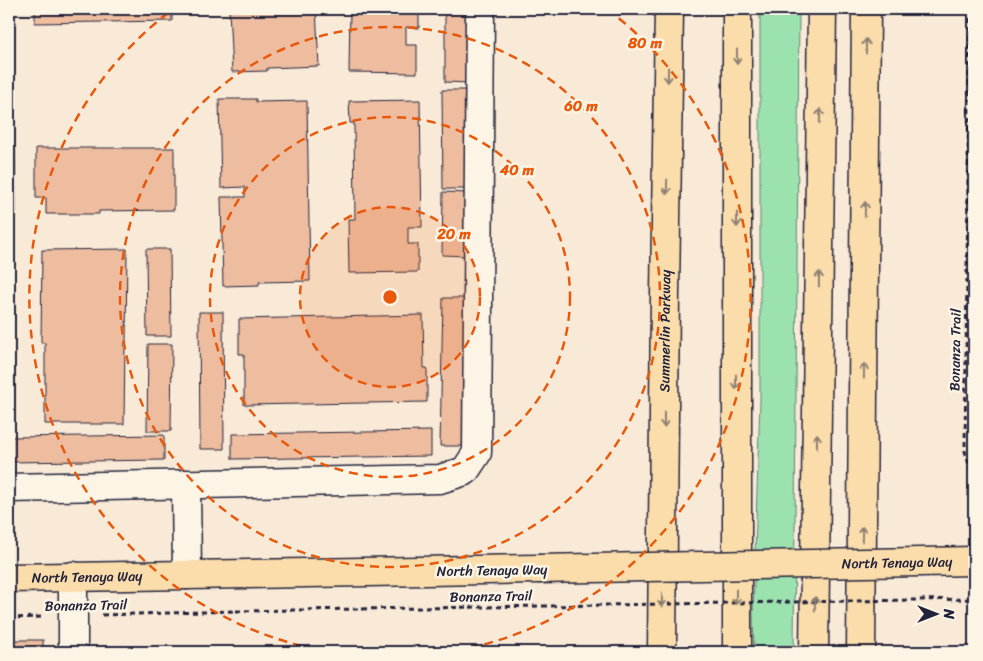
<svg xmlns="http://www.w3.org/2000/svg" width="983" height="661" font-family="Sriracha,sans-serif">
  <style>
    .green { fill: #9ce2af; stroke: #5f8275 }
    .building { fill: #eebc9f; stroke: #22223b }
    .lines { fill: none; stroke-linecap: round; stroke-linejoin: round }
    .minor-casing { stroke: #22223b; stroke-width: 31 }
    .major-casing { stroke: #22223b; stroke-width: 31 }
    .highway-casing { stroke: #22223b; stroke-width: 31 }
    .path { stroke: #22223b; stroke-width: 3; stroke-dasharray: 5 4; stroke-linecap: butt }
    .minor { stroke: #fcf5e5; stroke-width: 28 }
    .major { stroke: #fbddab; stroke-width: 28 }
    .highway { stroke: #fbddab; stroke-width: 28 }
    .major-bridge-casing { stroke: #22223b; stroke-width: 31; stroke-linecap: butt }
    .path-bridge { stroke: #22223b; stroke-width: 3; stroke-dasharray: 5 4; stroke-linecap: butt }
    .major-bridge { stroke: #fbddab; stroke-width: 28 }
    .oneway { stroke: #8e8073 }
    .ring { fill: none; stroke: #e8590c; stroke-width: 2.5; stroke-dasharray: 9 6 }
    .labels { text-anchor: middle; stroke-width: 5; stroke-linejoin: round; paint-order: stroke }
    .street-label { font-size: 14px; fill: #22223b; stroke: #fcf5e5 }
    .centre { fill: #e8590c; stroke: #fcf5e5; stroke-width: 2.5 }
    .ring-label { font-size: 15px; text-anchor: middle; font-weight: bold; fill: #e8590c; stroke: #fcf5e5; stroke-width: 5; stroke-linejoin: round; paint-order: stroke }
  </style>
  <rect width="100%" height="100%" fill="#f9ead7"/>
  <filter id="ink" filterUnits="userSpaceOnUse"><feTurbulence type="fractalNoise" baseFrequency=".02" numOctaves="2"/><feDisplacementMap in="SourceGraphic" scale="10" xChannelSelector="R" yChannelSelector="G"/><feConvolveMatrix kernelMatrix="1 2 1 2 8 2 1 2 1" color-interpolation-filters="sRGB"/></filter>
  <g filter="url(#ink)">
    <polygon class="green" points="760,9 799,9 794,652 754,652 753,613 760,401"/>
    <g class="building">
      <polygon points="35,9 172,9 172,21 35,23"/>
      <polygon points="229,9 316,9 319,66 267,68 267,71 232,72"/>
      <polygon points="350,9 419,9 419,28 406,27 406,45 417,45 417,73 349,72"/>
      <polygon points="445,9 469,9 469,83 445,82"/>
      <polygon points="442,90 467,90 468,189 443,189"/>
      <polygon points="219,99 256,99 256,102 307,101 310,281 259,282 259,285 223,286 221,197 245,197 245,187 221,188"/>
      <polygon points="420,100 422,227 408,227 408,244 418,244 418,272 349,273 348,219 355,219 354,123 350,123 349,101"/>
      <polygon points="36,148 174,148 174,210 99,211 99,214 46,214 46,198 36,198"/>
      <polygon points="9,150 15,150 16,212 9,212"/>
      <polygon points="443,192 468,193 467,256 442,255"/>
      <polygon points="127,249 126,342 125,342 124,424 45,424 45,343 41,343 42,250"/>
      <polygon points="146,249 170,249 171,336 147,336"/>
      <polygon points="443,298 466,298 464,446 440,446"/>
      <polygon points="199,312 223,312 224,449 200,449"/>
      <polygon points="423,315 424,368 427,368 427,402 244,405 244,354 239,354 239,319"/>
      <polygon points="148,344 172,344 171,431 147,431"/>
      <polygon points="431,431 431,456 232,459 232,434"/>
      <polygon points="164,435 164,460 9,462 9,437"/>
      <rect x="9" y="640" width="34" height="12"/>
    </g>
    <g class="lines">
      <g class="minor-casing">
        <g id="minor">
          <polyline points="186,484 187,575"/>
          <polyline points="9,488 440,479 465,471 477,453 480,9"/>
          <polyline points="73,652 73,576"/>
        </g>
      </g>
      <g class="major-casing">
        <g id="major">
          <path id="s1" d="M 9,578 L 538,569"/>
        </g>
      </g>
      <g class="highway-casing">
        <g id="highway">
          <path id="s2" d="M 662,652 L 665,294 L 669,9"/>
          <polyline points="737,652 737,9"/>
          <polyline points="814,652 822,9"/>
          <polyline points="861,652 866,9"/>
        </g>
      </g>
      <g class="path">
        <polyline points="970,9 965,451 974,481"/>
        <polyline points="102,615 236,611"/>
        <polyline points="9,618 43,617"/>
      </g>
      <use href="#minor" class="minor"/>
      <use href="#major" class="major"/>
      <use href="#highway" class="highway"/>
      <g class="major-bridge-casing">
        <g id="major-bridge">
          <path id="s3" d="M 538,569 L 974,561"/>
        </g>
      </g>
      <polyline class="path-bridge" points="236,611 974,599"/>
      <use href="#major-bridge" class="major-bridge"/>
    </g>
    <defs><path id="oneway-shaft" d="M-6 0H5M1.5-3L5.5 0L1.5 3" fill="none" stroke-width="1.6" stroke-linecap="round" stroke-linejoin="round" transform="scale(1.25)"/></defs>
    <g class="oneway">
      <use href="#oneway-shaft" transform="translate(866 46) rotate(-90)"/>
      <use href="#oneway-shaft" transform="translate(737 57) rotate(90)"/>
      <use href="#oneway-shaft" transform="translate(668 75) rotate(91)"/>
      <use href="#oneway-shaft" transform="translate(820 116) rotate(-89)"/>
      <use href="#oneway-shaft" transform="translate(667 187) rotate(91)"/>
      <use href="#oneway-shaft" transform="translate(865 209) rotate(-89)"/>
      <use href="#oneway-shaft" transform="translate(737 220) rotate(90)"/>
      <use href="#oneway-shaft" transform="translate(819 279) rotate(-89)"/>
      <use href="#oneway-shaft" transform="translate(864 371) rotate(-89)"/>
      <use href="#oneway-shaft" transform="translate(736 382) rotate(90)"/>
      <use href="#oneway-shaft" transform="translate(664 420) rotate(90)"/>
      <use href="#oneway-shaft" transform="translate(817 441) rotate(-89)"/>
      <use href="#oneway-shaft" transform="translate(862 534) rotate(-89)"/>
      <use href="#oneway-shaft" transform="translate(736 597) rotate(90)"/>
      <use href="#oneway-shaft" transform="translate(662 600) rotate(90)"/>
      <use href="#oneway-shaft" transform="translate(815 604) rotate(-89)"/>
    </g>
  </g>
  <circle cx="390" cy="297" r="90" fill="#e8590c" fill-opacity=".12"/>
  <g class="ring">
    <circle cx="390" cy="297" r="90"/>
    <circle cx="390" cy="297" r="180"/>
    <circle cx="390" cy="297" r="270"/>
    <path d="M331 652A360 360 0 0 1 173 9M607 9A360 360 0 0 1 449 652"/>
  </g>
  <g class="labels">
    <g class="street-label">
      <text dy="5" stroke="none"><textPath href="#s2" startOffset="321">Summerlin Parkway</textPath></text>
      <text transform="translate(955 350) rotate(-89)" y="5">Bonanza Trail</text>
      <text dy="5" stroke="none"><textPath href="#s3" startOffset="359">North Tenaya Way</textPath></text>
      <text transform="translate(492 570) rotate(-1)" y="5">North Tenaya Way</text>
      <text dy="5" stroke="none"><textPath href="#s1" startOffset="78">North Tenaya Way</textPath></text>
      <text transform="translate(491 596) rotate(-1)" y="5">Bonanza Trail</text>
      <text transform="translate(86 605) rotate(-1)" y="5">Bonanza Trail</text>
    </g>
  </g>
  <circle cx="390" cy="297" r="8" class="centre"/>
  <g class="ring-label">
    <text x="645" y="48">80 m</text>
    <text x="581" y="111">60 m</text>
    <text x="517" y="175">40 m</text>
    <text x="454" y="239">20 m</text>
  </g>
  <rect width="983" height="661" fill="none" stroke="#fcf5e5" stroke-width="30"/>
  <rect x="15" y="15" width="953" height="631" fill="none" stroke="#22223b" stroke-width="2" filter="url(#ink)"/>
  <g transform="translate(936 614) rotate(90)" stroke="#fcf5e5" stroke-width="4" paint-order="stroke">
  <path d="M0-4L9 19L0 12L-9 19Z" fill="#22223b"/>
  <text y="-8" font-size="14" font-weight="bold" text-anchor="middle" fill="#22223b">N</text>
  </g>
</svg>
